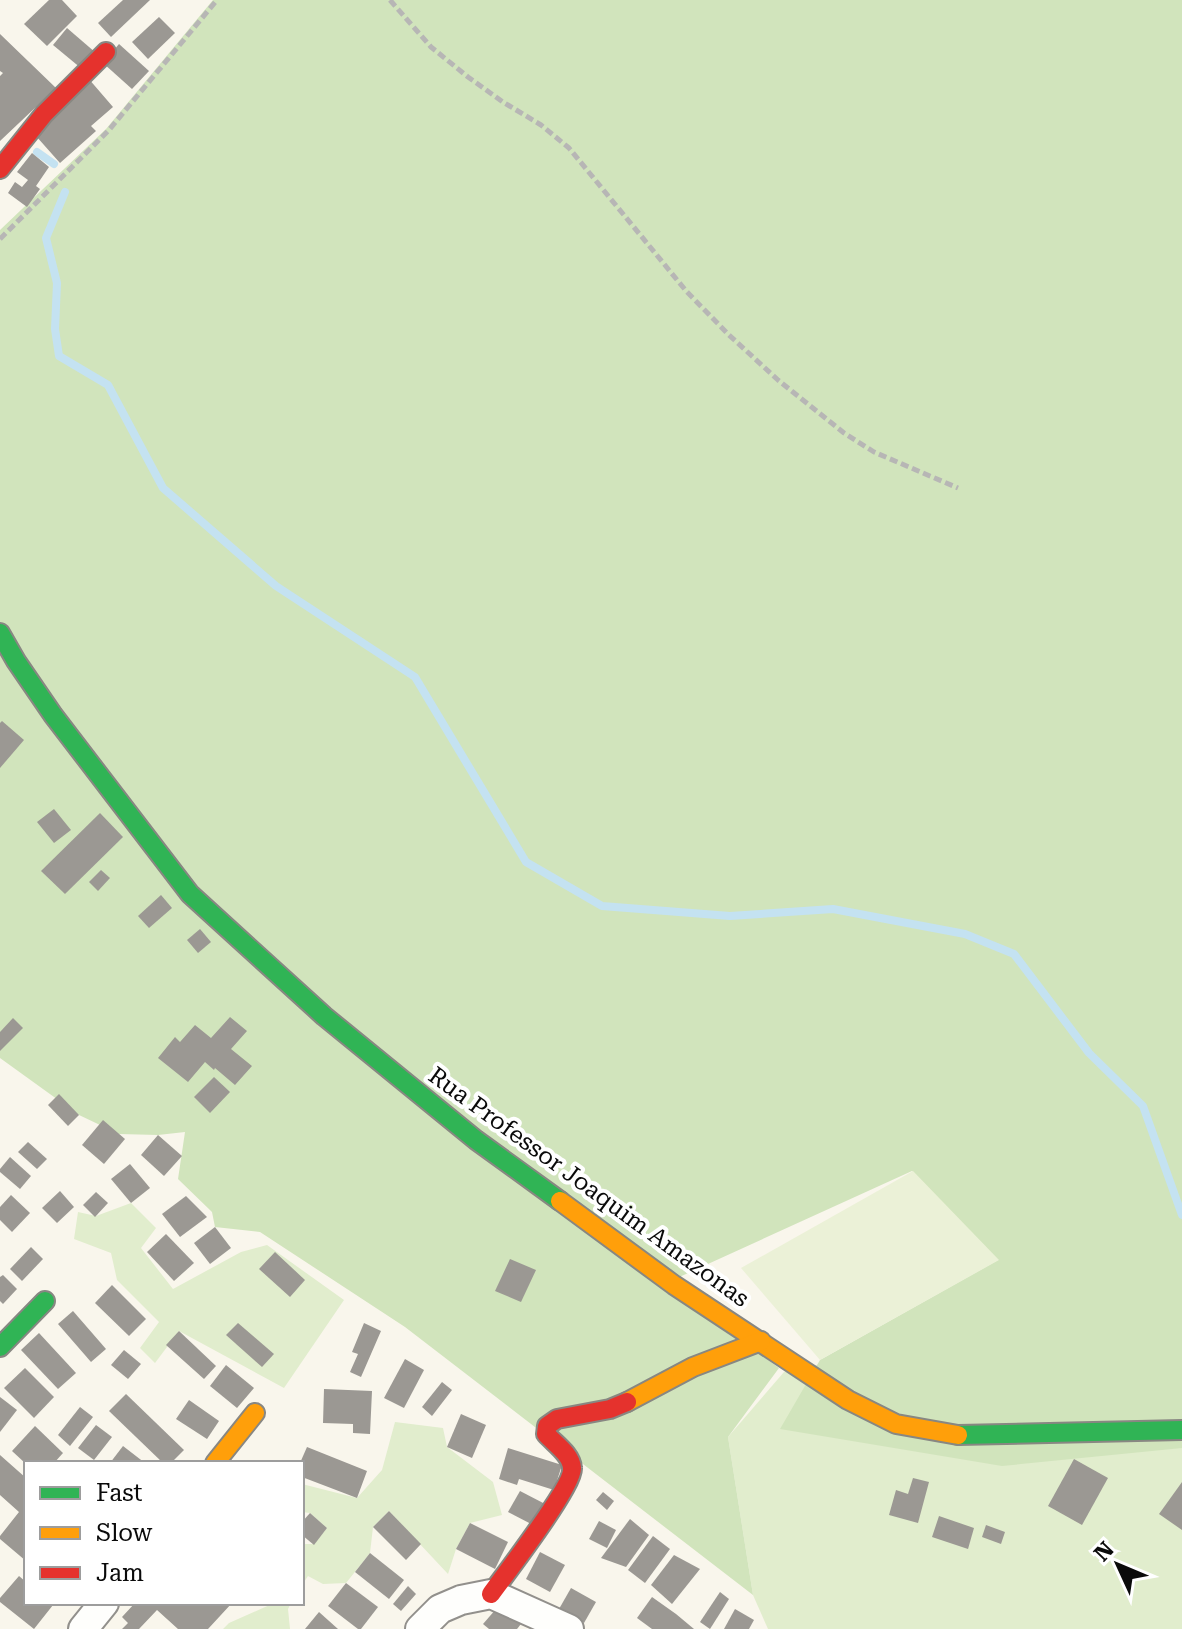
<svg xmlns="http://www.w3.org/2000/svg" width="1182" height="1629" font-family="'Roboto Serif',serif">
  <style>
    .green { fill: #e1edcd }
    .forest { fill: #d1e4bc }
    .pitch { fill: #ebf1d7 }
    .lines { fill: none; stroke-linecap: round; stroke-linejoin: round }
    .stream { stroke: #c4e2f1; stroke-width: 8 }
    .building { fill: #9b9893 }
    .street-casing { stroke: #92908c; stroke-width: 32 }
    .fast-casing { stroke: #888782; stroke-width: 22 }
    .slow-casing { stroke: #888782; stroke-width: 22 }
    .jam-casing { stroke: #888782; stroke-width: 22 }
    .path { stroke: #b7b6b5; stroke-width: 5; stroke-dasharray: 8 4; stroke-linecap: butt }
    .street { stroke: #fefefc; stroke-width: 28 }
    .fast { stroke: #30b455; stroke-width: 18 }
    .slow { stroke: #ff9f0a; stroke-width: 18 }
    .jam { stroke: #e5322d; stroke-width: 18 }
    .labels { text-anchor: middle; stroke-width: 8; stroke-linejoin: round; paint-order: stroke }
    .street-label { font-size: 24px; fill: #0a0a0a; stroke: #fff }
  </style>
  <rect width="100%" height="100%" fill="#f9f6ec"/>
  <g class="green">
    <polygon points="131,1203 156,1228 141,1248 173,1289 241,1252 267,1245 344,1300 284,1388 179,1331 155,1363 140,1348 159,1322 117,1280 111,1253 74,1239 78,1212 96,1216"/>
    <polygon points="1182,1288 1182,1629 768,1629 753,1595 728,1437 784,1372"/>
    <polygon points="395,1422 443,1428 447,1447 493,1482 502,1515 470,1523 456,1549 448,1574 389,1511 373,1527 370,1553 346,1583 323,1584 308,1576 302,1585 302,1544 314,1544 327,1528 310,1513 302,1512 302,1484 357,1498 382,1470"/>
    <polygon points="274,1603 291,1603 288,1609 290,1629 223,1629 229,1623"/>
  </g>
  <polygon class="forest" points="213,0 1182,0 1182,1448 1002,1466 780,1429 820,1360 998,1260 912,1171 664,1284 779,1368 728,1437 753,1595 405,1327 260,1232 215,1227 212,1212 178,1179 185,1132 158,1135 119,1134 79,1115 0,1058 0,230 106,129"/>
  <polygon class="pitch" points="913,1171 999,1260 820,1360 741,1268"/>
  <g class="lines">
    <g class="stream">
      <polyline points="37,152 54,164"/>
      <polyline points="65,192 46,238 57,283 55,329 59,356 108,385 163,488 276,586 415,677 526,862 602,906 730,916 833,909 965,934 1014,954 1089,1053 1143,1106 1182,1215"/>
    </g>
  </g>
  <g class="building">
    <polygon points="49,0 62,0 77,16 47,46 24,24"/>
    <polygon points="123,0 150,0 111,37 98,23"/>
    <polygon points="159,17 175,33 148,59 132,42"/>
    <polygon points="67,28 96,53 82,69 53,45"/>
    <polygon points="0,34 56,88 0,141 0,76 3,73 0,71"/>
    <polygon points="119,44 149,71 132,89 103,63"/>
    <polygon points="88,78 113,107 91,126 96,131 60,163 36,136"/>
    <polygon points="32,153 49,167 36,186 40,189 27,207 8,193 15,182 22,187 28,180 17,172"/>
    <polygon points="2,721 24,740 0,768 0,723"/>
    <polygon points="54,809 71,830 54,843 37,822"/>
    <polygon points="100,813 123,837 65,894 41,871"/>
    <polygon points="101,870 110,878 98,891 89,882"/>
    <polygon points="161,895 172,908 149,928 138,916"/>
    <polygon points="200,929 211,942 198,953 187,940"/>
    <polygon points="230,1017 247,1031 231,1049 252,1066 235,1085 215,1068 214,1070 205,1062 188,1082 158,1058 175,1037 180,1042 195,1025 211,1038"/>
    <polygon points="13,1018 23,1028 0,1051 0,1032"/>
    <polygon points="214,1077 230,1092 210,1113 194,1097"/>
    <polygon points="59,1094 79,1115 68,1126 48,1105"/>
    <polygon points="103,1120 125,1139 104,1164 82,1145"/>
    <polygon points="158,1135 182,1156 164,1176 141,1155"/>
    <polygon points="28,1142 47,1159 37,1169 18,1152"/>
    <polygon points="10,1157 31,1176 20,1189 0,1172 0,1169"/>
    <polygon points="130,1164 150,1188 131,1203 111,1179"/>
    <polygon points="60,1191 74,1207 57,1223 42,1208"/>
    <polygon points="96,1192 108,1203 95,1217 83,1205"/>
    <polygon points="11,1195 30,1213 12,1232 0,1220 0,1207"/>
    <polygon points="186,1196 207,1217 180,1237 162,1214"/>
    <polygon points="215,1227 231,1248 210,1264 194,1243"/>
    <polygon points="166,1234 194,1263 174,1281 147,1252"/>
    <polygon points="31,1247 43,1259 22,1281 10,1269"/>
    <polygon points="275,1252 305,1280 290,1297 259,1269"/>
    <polygon points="510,1259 536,1270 521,1302 495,1291"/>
    <polygon points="3,1275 17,1289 3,1304 0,1301 0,1277"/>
    <polygon points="112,1285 146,1319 129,1336 95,1303"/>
    <polygon points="73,1311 106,1349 91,1362 58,1324"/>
    <polygon points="238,1323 274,1354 262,1367 226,1335"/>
    <polygon points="364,1323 381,1331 361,1377 350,1372 358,1354 352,1352"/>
    <polygon points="179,1331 216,1366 204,1379 166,1345"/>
    <polygon points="39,1333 76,1373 58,1389 21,1350"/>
    <polygon points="124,1350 141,1364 128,1379 111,1365"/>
    <polygon points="405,1359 424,1370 404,1408 384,1398"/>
    <polygon points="226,1365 254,1388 237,1408 210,1386"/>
    <polygon points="25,1368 54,1397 34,1418 4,1388"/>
    <polygon points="442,1382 452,1390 432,1416 422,1407"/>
    <polygon points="324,1389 372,1391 370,1434 353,1433 353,1424 323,1423"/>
    <polygon points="126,1394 184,1450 171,1463 163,1463 109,1411"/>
    <polygon points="0,1397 17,1410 0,1432"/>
    <polygon points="189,1400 219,1421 207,1439 176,1419"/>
    <polygon points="80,1407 93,1417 70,1446 58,1435"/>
    <polygon points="461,1414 486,1425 472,1458 447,1447"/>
    <polygon points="96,1425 112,1437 94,1460 78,1448"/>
    <polygon points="35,1426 63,1453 54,1463 25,1463 12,1451"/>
    <polygon points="123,1446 145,1463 110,1463"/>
    <polygon points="307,1447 367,1471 357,1498 302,1477 302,1463 300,1463"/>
    <polygon points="508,1448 562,1465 554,1490 519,1479 517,1485 499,1479"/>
    <polygon points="0,1455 26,1478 26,1561 0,1539 0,1536 19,1512 0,1495"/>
    <polygon points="1074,1459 1108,1478 1082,1525 1048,1506"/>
    <polygon points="913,1478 929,1482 918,1523 889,1515 896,1490 908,1494"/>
    <polygon points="1182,1482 1182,1530 1159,1514"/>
    <polygon points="520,1491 547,1505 535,1526 508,1512"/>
    <polygon points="603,1492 614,1501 607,1510 596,1500"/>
    <polygon points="389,1511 421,1544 406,1560 373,1527"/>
    <polygon points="310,1513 327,1528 314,1545 302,1535 302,1522"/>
    <polygon points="939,1516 974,1528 968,1549 932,1537"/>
    <polygon points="630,1519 649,1535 626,1567 601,1558"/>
    <polygon points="599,1521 616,1530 607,1548 589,1539"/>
    <polygon points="470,1523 508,1542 495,1569 456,1549"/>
    <polygon points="986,1525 1005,1532 1001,1544 982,1537"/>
    <polygon points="653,1536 670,1549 645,1583 628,1570"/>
    <polygon points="540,1552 565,1565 550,1592 526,1579"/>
    <polygon points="370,1553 404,1580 389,1599 355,1572"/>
    <polygon points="674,1555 700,1569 672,1604 651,1585"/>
    <polygon points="19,1576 26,1582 26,1603 51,1603 53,1605 34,1629 0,1602 0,1598"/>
    <polygon points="346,1583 378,1607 361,1629 358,1629 328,1606"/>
    <polygon points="408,1586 416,1594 401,1611 393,1604"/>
    <polygon points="571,1588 596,1602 584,1623 559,1609"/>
    <polygon points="720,1592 729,1599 710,1629 700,1622"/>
    <polygon points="652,1597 676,1614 694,1629 652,1629 637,1618"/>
    <polygon points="503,1601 525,1619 517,1629 489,1629 483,1624"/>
    <polygon points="135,1603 232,1603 208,1629 178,1629 157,1610 139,1629 122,1629 128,1623 122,1617"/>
    <polygon points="735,1609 754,1620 749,1629 724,1629"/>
    <polygon points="319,1612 338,1629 305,1629"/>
  </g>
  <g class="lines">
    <g class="street-casing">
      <g id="street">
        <polyline points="83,1629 104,1603"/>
        <polyline points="420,1629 440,1609 461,1600 491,1594 569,1629"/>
      </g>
    </g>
    <g class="fast-casing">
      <g id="fast">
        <polyline points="0,633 16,661 53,715 190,894 324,1016 476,1140 560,1201"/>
        <polyline points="0,1347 45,1301"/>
        <polyline points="958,1435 1182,1430"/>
      </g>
    </g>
    <g class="slow-casing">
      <g id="slow">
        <polyline points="560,1201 674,1285 848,1400 896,1424 958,1435"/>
        <polyline points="627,1402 693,1367 761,1341"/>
        <polyline points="215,1463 255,1413"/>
      </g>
    </g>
    <g class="jam-casing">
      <g id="jam">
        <polyline points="0,169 44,114 106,52"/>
        <path d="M 491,1594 C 504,1576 574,1485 572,1468 C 571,1454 555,1444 546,1434 L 547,1426 L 557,1419 L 610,1409 L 627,1402"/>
      </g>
    </g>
    <g class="path">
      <polyline points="390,0 431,47 468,77 503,102 541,125 569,148 687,292 729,335 778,380 844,433 874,452 958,488"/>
      <polyline points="0,239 109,130 217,0"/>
    </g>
    <use href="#street" class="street"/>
    <use href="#fast" class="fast"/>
    <use href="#slow" class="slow"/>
    <use href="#jam" class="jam"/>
  </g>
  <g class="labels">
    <g class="street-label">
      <text transform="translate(589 1187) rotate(36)" y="8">Rua Professor Joaquim Amazonas</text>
    </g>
  </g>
  <rect x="24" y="1461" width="280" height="144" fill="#ffffff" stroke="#9d9d9d" stroke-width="2"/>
  <rect x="40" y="1487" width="40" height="12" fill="#30b455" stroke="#9d9d9d" stroke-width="2"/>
  <text x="96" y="1501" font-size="24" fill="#0a0a0a">Fast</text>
  <rect x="40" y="1527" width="40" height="12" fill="#ff9f0a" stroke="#9d9d9d" stroke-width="2"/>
  <text x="96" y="1541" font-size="24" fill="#0a0a0a">Slow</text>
  <rect x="40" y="1567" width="40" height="12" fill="#e5322d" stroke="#9d9d9d" stroke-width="2"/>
  <text x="96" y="1581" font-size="24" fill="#0a0a0a">Jam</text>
  <g transform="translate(1118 1565) rotate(314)" stroke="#ffffff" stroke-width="6" paint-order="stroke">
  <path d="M0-6L14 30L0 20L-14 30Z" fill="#0a0a0a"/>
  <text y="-12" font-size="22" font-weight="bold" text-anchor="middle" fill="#0a0a0a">N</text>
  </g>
</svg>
